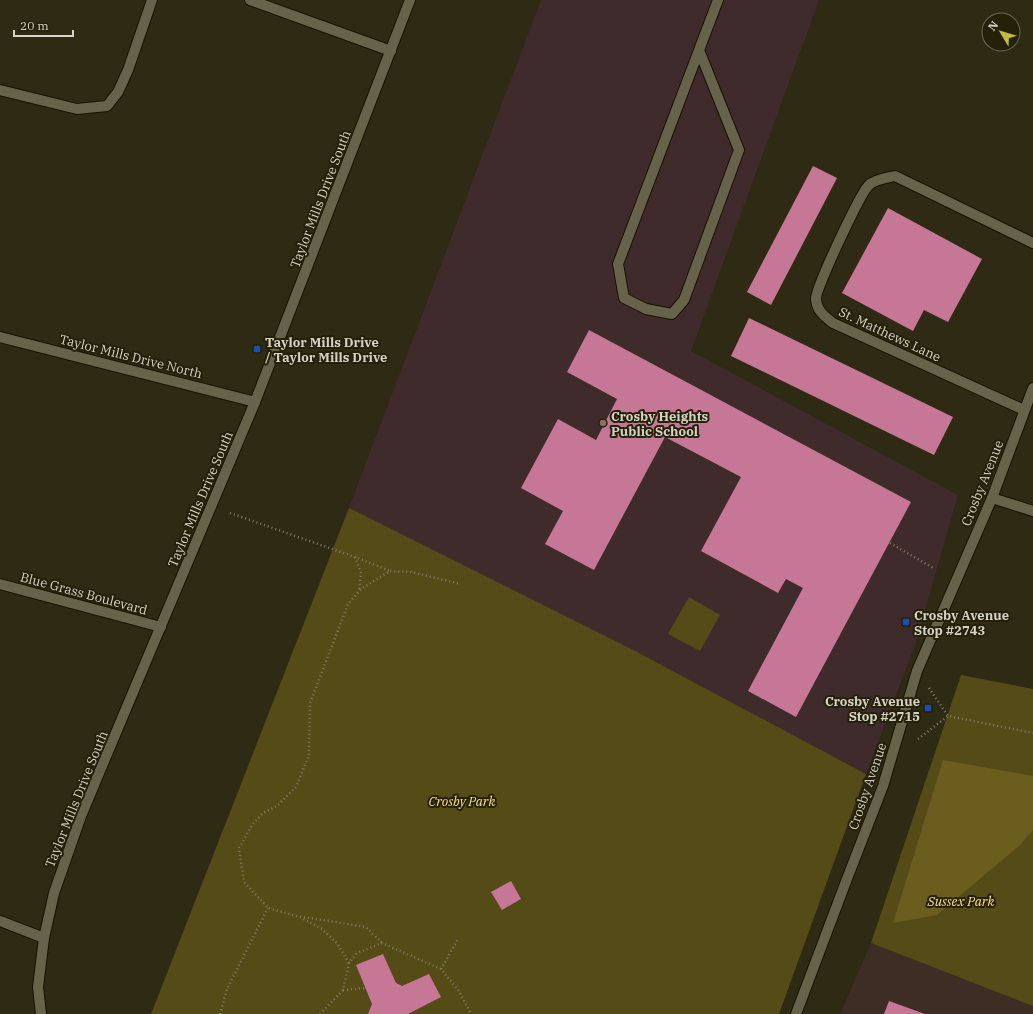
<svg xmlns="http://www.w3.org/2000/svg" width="1033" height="1014" font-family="'IBM Plex Serif',serif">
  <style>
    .industrial { fill: #3e2d24 }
    .education { fill: #3f2b2b }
    .green { fill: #554b16 }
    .forest { fill: #6a5d1d }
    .building { fill: #c67796 }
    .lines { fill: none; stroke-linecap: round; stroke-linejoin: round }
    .lane-casing { stroke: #171200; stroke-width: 12 }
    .street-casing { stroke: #171200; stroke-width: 12 }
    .secondary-casing { stroke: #171200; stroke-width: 12 }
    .path { stroke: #817e6b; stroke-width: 2.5; stroke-dasharray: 1 3; stroke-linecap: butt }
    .lane { stroke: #67634a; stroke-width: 10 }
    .street { stroke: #67634a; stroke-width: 10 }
    .secondary { stroke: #67634a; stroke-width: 10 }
    .transit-dot { fill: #1a4fb4; stroke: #252009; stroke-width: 1.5 }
    .education-dot { fill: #8d6e63; stroke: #252009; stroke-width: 1.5 }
    .labels { text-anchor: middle; stroke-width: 4; stroke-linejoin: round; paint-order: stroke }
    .street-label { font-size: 13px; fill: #d4d2c4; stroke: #252009 }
    .poi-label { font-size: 13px; font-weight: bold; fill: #d4d2c4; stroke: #252009; text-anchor: start }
    .park-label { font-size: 13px; font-style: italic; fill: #fbe574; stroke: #252009 }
  </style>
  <rect width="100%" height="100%" fill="#2e2a13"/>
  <polygon class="industrial" points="871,943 1033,1006 1033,1014 840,1014"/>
  <polygon class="education" points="541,0 819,0 691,351 958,495 915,645 866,774 639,653 349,508"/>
  <g class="green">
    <polygon points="349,508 639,653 866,774 779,1014 151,1014"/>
    <polygon points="689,597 720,615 700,651 668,634"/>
    <polygon points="961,675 1033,689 1033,1006 871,943"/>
  </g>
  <polygon class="forest" points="943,760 1033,776 1033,830 1019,846 937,915 893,923"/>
  <g class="building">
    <polygon points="813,166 837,178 771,305 747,292"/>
    <polygon points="888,208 982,259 948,322 924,310 913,331 842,293"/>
    <polygon points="749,318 953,417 934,455 731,356"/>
    <polygon points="589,330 911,502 796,717 748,691 803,588 786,579 778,593 701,551 741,477 665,437 594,570 545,544 563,511 521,488 558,419 596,440 617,399 567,372"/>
    <polygon points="511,881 521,899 502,910 491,892"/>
    <polygon points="383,954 396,983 402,986 429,974 441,997 408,1014 368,1014 372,1004 356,965"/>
    <polygon points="889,1001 925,1014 884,1014"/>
  </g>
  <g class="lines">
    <g class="lane-casing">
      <polyline id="lane" points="699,50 739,150 684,300 672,314 646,309 624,298 618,264 718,0"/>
    </g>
    <g class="street-casing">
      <g id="street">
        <polyline points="250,0 391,51"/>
        <polyline points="0,90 77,109 107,106 118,92 128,70 152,0"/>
        <polyline points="0,337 255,402"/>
        <path d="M 1024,410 L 833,323 C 824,316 817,311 816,299 C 815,289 861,192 869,185 C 876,179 887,178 895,176 L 1033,243"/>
        <polyline points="992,498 1033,511"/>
        <polyline points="0,584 161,627"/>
        <polyline points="0,921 44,938"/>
        <polyline points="41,1014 38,987 44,938 54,893 81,816 255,402 410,0"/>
      </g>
    </g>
    <g class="secondary-casing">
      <polyline id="secondary" points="796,1014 845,884 883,786 917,671 992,498 1033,388"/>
    </g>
    <g class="path">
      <polyline points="230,513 355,557 390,571"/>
      <polyline points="890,543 935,569"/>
      <polyline points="355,557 361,573 359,590"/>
      <polyline points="929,688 948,716 1033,733"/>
      <polyline points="918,739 948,716"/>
      <polyline points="304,917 366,927 382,943"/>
      <polyline points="349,963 337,943 322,929 300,917 268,908 244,882 239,848 252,825 263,813 277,806 296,787 309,755 310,703 348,604 361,589 390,571 411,572 461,584"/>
      <polyline points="441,969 458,939"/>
      <polyline points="343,990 366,988"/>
      <polyline points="220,1014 227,989 268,908"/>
      <polyline points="320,1014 343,990 349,963 357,953 382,943 441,969 459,991 471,1014"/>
    </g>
    <use href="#lane" class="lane"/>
    <use href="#street" class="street"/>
    <use href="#secondary" class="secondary"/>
  </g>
  <g class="transit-dot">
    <rect x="253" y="345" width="8" height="8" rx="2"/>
    <rect x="902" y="618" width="8" height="8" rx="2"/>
    <rect x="924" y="704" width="8" height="8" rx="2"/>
  </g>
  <circle class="education-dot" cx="603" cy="423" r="4"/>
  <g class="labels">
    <g class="street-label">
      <text transform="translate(320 199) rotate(-69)" y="5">Taylor Mills Drive South</text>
      <text transform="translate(890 334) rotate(25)" y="5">St. Matthews Lane</text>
      <text transform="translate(131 356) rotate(14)" y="5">Taylor Mills Drive North</text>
      <text transform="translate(982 483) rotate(-68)" y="5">Crosby Avenue</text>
      <text transform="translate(200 499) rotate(-67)" y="5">Taylor Mills Drive South</text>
      <text transform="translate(84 593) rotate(15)" y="5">Blue Grass Boulevard</text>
      <text transform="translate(867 786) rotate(-71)" y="5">Crosby Avenue</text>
      <text transform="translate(76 799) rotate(-68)" y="5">Taylor Mills Drive South</text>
    </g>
    <g class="poi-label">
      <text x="265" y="347">Taylor Mills Drive<tspan x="265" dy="15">/ Taylor Mills Drive</tspan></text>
      <text x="611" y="421">Crosby Heights<tspan x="611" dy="15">Public School</tspan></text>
      <text x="914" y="620">Crosby Avenue<tspan x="914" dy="15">Stop #2743</tspan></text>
      <text x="920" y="706" text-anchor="end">Crosby Avenue<tspan x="920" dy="15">Stop #2715</tspan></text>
    </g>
    <g class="park-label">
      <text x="462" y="806">Crosby Park</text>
      <text x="961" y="906">Sussex Park</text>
    </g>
  </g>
  <g transform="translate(1001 32) rotate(308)"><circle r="19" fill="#252009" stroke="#6b6754"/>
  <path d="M0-3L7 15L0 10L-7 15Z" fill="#c4bc3e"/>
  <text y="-6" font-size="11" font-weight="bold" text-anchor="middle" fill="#d4d2c4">N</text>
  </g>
  <path d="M14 30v6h59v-6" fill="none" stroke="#d4d2c4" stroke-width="2"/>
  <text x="20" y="30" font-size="12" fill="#d4d2c4" stroke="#252009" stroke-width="3" paint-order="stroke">20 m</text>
</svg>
